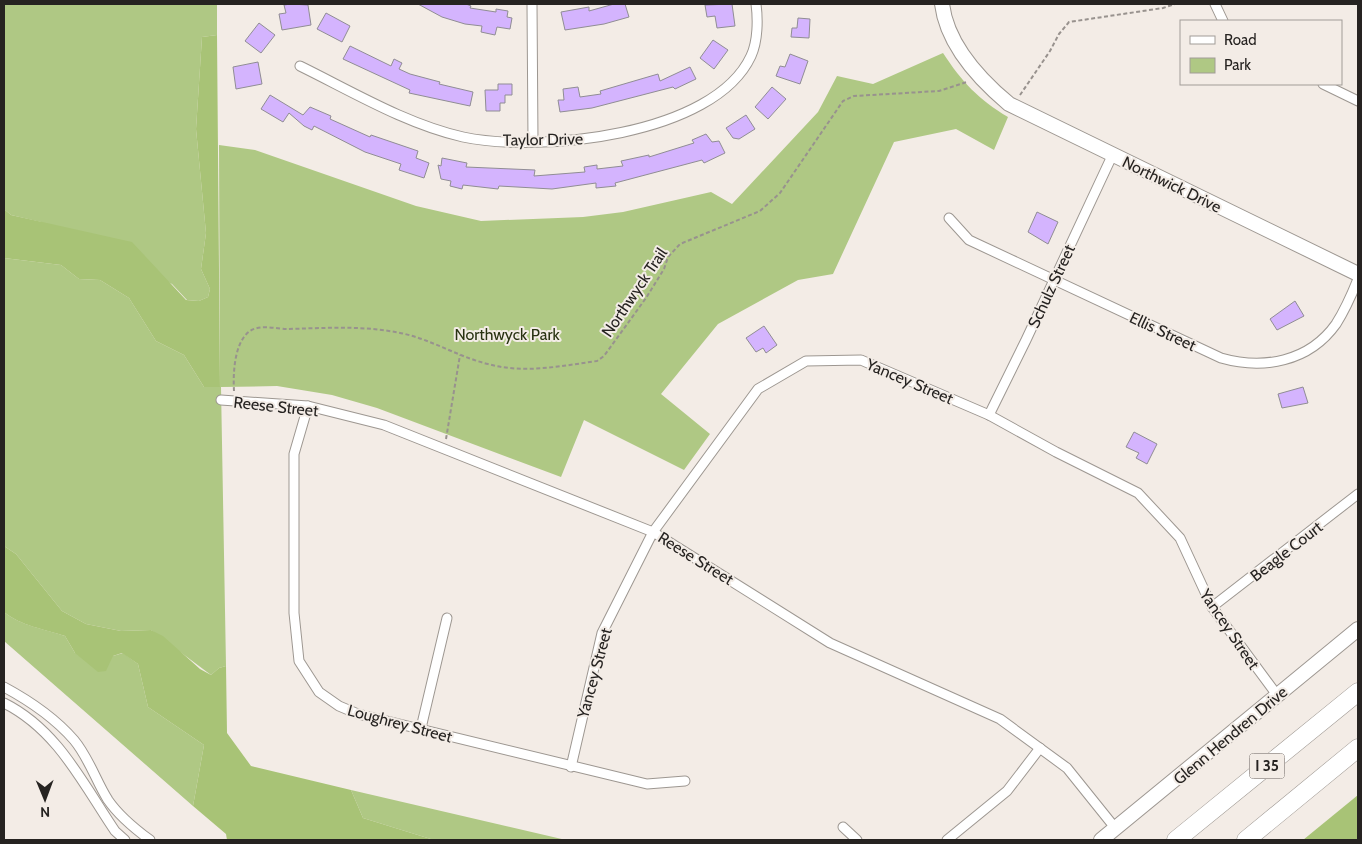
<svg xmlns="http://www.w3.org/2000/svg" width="1362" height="844" font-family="Cabin,sans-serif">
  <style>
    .green { fill: #afc884 }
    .forest { fill: #a8c376 }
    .building { fill: #d4b4fe; stroke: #908d94 }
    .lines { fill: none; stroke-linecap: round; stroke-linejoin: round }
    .street-casing { stroke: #9d9791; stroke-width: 11 }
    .secondary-casing { stroke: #9d9791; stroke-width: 16 }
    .highway-casing { stroke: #9d9791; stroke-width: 19 }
    .path { stroke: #98928e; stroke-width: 2; stroke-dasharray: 4 2.5; stroke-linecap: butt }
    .street { stroke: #fff; stroke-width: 9 }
    .secondary { stroke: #fff; stroke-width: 14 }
    .highway { stroke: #fff; stroke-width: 18 }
    .labels { text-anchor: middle; stroke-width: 4; stroke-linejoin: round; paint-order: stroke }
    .shield { fill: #f3ece6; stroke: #645f5c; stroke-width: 1 }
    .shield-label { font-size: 15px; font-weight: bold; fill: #262321 }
    .street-label { font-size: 16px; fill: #262321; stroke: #f3ece6 }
    .park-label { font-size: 16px; fill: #293312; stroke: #f3ece6 }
  </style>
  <rect width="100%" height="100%" fill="#f3ece6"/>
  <g class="green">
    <polygon points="4,4 217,4 217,35 202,37 196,129 206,233 201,269 210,289 208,297 199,301 187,300 172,284 41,222 11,215 4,209"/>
    <path d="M 943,53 C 962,82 978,99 1008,117 L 994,150 L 956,129 L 894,142 L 833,274 L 798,280 L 718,324 L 661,394 L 710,434 L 684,470 L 584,420 L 561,477 L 377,408 L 332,395 L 277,386 L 221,387 L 226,666 L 219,668 L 211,675 L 151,630 L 121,631 L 86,624 L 62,611 L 16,554 L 4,546 L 4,258 L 61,265 L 79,279 L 100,280 L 129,298 L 156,341 L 184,355 L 204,387 L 220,387 L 219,145 L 255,150 L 416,206 L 481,221 L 583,217 L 623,212 L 711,192 L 732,204 L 818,112 L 837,76 L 873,84 Z"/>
    <path d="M 4,612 C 21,626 45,629 65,636 L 75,653 L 113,656 L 123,653 L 138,664 L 148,707 L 204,745 L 193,806 L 4,641 Z"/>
    <polygon points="351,790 566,840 434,840 363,818"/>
  </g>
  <g class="forest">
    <polygon points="217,35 220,387 204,387 184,355 156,341 129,298 100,280 79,279 61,265 4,258 4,209 11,215 132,242 186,300 199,301 208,297 210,289 201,269 206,233 196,129 202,37"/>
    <path d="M 4,546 L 16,554 L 62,611 L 86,624 L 121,631 L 151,630 L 163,636 L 200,669 L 211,675 L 219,668 L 226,666 L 227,733 L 251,766 L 351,790 L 363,818 L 434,840 L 227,840 L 226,834 L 193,806 L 204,745 L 148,707 L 138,664 L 122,653 L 113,656 L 106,671 L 98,672 L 75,653 L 65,636 C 44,629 21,626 4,612 Z"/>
    <polygon points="1358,795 1358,840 1303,840"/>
  </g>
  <g class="building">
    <polygon points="291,4 308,5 311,25 282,30 279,14 286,13 284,5"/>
    <polygon points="418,4 466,4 471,6 470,8 496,12 496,9 508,11 507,17 512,18 510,29 497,27 495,35 481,32 482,26 465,24 442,17"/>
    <polygon points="614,4 625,4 629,17 604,24 565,30 561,12 589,7 589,11"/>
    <polygon points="732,4 735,26 717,28 715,16 707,17 705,5"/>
    <polygon points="326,13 350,26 342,42 317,29"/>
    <polygon points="798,18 810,19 809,38 791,37 792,28 797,28"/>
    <polygon points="259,23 275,35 261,53 245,41"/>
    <polygon points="713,40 728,50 714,69 700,58"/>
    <polygon points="350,46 391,66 394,59 402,63 399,69 410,74 440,82 439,84 473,92 470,106 409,93 410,90 343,59"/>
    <polygon points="790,54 808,61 800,84 776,76 780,66 785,67"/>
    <polygon points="258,62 262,84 236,89 233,67"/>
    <polygon points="690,67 696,79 675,89 673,87 592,108 560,112 558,100 564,100 563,89 578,87 580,97 601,94 600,91 658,74 660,81"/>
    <polygon points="498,84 512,84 512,95 505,95 505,103 500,103 500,111 486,111 485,90 498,90"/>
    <polygon points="772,87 786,99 768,119 755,107"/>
    <polygon points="270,95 303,115 310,107 331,116 330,119 370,137 371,135 418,151 416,158 429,163 424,178 399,170 401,164 365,152 314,126 312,130 304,126 289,113 283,122 261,109"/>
    <polygon points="746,115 755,129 739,139 733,138 726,128"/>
    <polygon points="706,134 712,142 719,141 725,153 704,163 702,160 615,183 616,186 596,188 596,183 552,189 499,186 498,189 463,185 462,189 450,186 451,181 441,179 438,165 441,166 442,158 467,163 466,167 535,170 534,176 585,172 584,167 597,165 597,169 623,166 621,161 649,155 649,157 694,143 692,140"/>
    <polygon points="1037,212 1058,222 1048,244 1028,232"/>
    <polygon points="1295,301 1304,316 1277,330 1270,319"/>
    <polygon points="764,326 777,345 766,353 763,348 756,352 746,338"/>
    <polygon points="1303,387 1308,403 1282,408 1278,394"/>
    <polygon points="1134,432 1157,444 1147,464 1136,458 1139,453 1126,447"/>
  </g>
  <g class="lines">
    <g class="street-casing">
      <g id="street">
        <polyline points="532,4 533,141"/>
        <polyline points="1215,4 1223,21"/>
        <path d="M 300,66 C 353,92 406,124 463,137 C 539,153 714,136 751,56 C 758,41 758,19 756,4"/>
        <polyline points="1323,84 1358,101"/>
        <path d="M 949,218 L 969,240 L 1221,358 C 1263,370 1309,362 1336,324 C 1345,310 1352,294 1358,279"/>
        <polyline points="221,400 308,406 384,425 653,532 830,643 1000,719 1067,768 1116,829"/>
        <polyline points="308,406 294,454 294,613 299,661 319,692 339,706 358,714 647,784 685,781"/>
        <polyline points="989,415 1026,340 1112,156"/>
        <polyline points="1212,607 1358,494"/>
        <path d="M 4,687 C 30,701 54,717 74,740 C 89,758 96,781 108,800 C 119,816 135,829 150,840"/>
        <path d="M 4,703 C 58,730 83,784 115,831 L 125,840"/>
        <polyline points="421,728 447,618"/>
        <polyline points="571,767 602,633 653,532 758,389 806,361 861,360 989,415 1056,452 1138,493 1180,538 1212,607 1277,695"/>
        <polyline points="843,827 857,840"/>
        <polyline points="947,840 1007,791 1040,748"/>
      </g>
    </g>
    <g class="secondary-casing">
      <g id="secondary">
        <path d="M 942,4 C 947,44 979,79 1009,104 L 1358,274"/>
        <polyline points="1101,840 1358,629"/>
      </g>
    </g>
    <g class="highway-casing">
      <g id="highway">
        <polyline points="1176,840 1358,692"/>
        <polyline points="1246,840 1358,748"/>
      </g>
    </g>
    <g class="path">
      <polyline points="1020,95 1050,51 1059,34 1069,22 1163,8 1175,4"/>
      <path d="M 234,391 C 233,374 234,342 250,331 C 260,324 277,329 288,329 C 327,328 366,325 405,334 C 434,341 459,357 488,364 C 524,374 561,366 597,361 L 604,356 L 646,298 L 664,269 L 668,257 L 680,244 L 760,211 L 780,193 L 843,101 L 854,96 L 939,91 L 967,82"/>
      <polyline points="446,439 460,355"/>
    </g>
    <use href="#street" class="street"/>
    <use href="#secondary" class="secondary"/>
    <use href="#highway" class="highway"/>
  </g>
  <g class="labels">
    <rect class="shield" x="1249.5" y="753.5" width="35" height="25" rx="4"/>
    <g class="shield-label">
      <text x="1267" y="771">I 35</text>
    </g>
    <g class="street-label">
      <text transform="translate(543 139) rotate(-1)" y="6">Taylor Drive</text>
      <text transform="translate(1172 184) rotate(26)" y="6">Northwick Drive</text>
      <text transform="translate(1051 286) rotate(-65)" y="6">Schulz Street</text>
      <text transform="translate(634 292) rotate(-56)" y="6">Northwyck Trail</text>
      <text transform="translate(1163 331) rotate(25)" y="6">Ellis Street</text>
      <text transform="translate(910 381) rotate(23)" y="6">Yancey Street</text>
      <text transform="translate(276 406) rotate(6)" y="6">Reese Street</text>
      <text transform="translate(1286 551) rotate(-38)" y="6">Beagle Court</text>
      <text transform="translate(696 558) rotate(32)" y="6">Reese Street</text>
      <text transform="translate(1230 629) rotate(56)" y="6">Yancey Street</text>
      <text transform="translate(594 673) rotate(-75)" y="6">Yancey Street</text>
      <text transform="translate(400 723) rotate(15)" y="6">Loughrey Street</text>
      <text transform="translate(1230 735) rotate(-40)" y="6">Glenn Hendren Drive</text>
    </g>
    <g class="park-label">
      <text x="507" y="340">Northwyck Park</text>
    </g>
  </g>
  <rect width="1362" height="844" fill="none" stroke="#262321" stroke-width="10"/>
  <rect x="1180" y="20" width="162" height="65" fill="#f3ece6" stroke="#a19c97"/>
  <rect x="1190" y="36" width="25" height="8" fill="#ffffff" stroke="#a19c97"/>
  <text x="1224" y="45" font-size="15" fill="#262321">Road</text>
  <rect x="1190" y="58" width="25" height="15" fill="#afc884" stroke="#a19c97"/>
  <text x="1224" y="70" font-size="15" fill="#262321">Park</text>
  <g transform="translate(45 799) rotate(179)" stroke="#f3ece6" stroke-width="4" paint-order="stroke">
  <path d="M0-4L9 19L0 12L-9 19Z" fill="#262321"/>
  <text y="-8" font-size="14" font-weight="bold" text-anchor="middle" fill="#262321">N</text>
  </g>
</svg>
